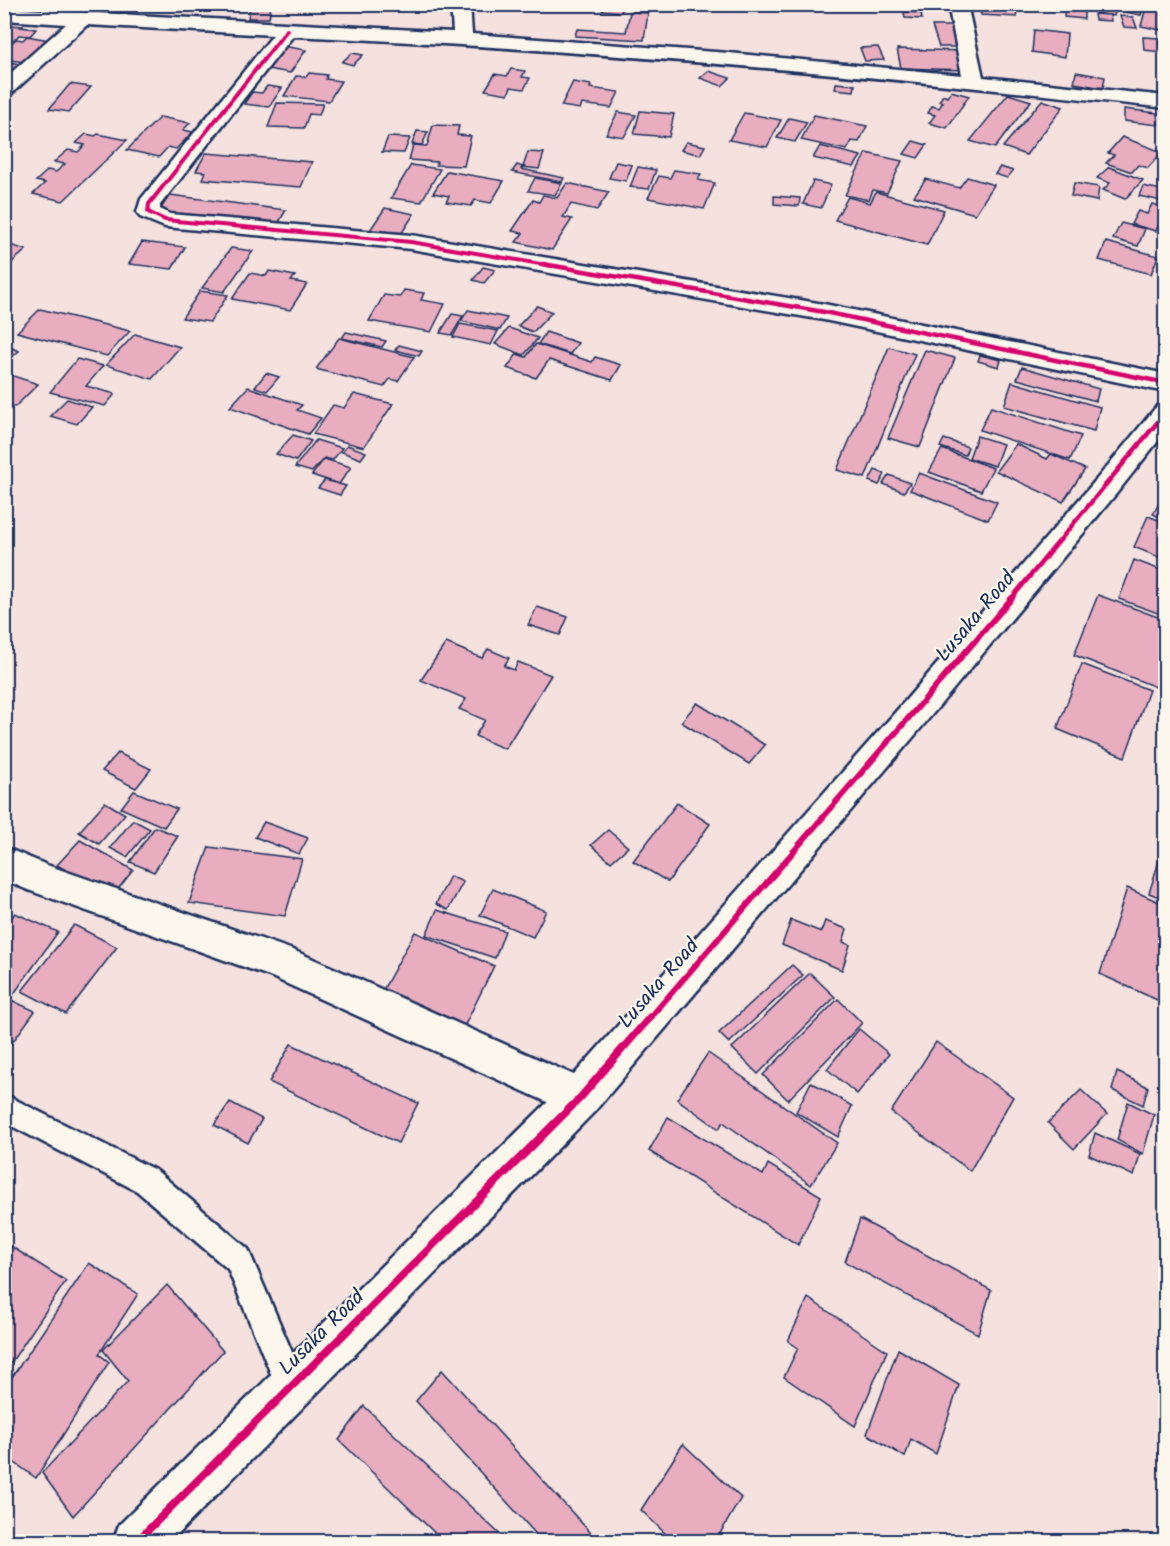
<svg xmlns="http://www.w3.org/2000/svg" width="1170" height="1546" font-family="Kalam,sans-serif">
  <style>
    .building { fill: #e8aebf; stroke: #1b2f5e; stroke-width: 1.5 }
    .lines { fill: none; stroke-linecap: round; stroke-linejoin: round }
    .lane-casing { stroke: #1b2f5e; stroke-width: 5 }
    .street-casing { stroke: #1b2f5e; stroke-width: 5 }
    .secondary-casing { stroke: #1b2f5e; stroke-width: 5 }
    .lane { fill: #fbf7ec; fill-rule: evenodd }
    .street { fill: #fbf7ec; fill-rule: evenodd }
    .secondary { fill: #fbf7ec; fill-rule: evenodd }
    .cycleway-far3-casing { stroke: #fbf7ec; stroke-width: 6 }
    .cycleway-far2-casing { stroke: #fbf7ec; stroke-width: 8 }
    .cycleway-far1-casing { stroke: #fbf7ec; stroke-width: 10 }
    .cycleway-casing { stroke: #fbf7ec; stroke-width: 11 }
    .cycleway-far3 { stroke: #d6006c; stroke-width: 4 }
    .cycleway-far2 { stroke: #d6006c; stroke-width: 4.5 }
    .cycleway-far1 { stroke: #d6006c; stroke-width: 6 }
    .cycleway { stroke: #d6006c; stroke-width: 8 }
    .labels { text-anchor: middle; stroke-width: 4.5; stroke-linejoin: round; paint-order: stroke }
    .street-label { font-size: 21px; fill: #1b2f5e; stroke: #fbf7ec }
  </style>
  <rect width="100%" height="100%" fill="#f5e1de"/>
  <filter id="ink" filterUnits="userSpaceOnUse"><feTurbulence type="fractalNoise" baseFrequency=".0167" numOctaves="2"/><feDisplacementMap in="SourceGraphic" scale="12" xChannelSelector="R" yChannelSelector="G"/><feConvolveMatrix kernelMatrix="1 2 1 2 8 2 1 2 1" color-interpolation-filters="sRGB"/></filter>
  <g filter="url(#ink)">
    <g class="building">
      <polygon points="4,4 53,4 49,10 4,8"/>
      <polygon points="605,4 625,4 621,12 602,10"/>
      <polygon points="1065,4 1084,5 1084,19 1064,17"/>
      <polygon points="1121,4 1143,4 1141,15 1120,11"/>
      <polygon points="1147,4 1166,4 1166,22 1163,22 1161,30 1141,26"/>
      <polygon points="250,6 271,6 269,18 248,18"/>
      <polygon points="979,6 1015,8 1017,17 981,15"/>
      <polygon points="1099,6 1116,10 1114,16 1096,13"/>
      <polygon points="630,12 648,13 644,40 575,36 577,29 626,32"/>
      <polygon points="904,12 921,13 922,19 905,18"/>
      <polygon points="1094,14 1110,15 1111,21 1095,20"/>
      <polygon points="1120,16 1133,17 1137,28 1124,27"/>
      <polygon points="10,25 23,26 21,27 36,29 30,36 19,35 14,40 4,39 4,31"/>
      <polygon points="932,26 953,26 960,47 939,47"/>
      <polygon points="1034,30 1067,34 1065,57 1032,52"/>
      <polygon points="27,36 49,40 24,62 4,59 11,52 4,50 16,39 23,40"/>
      <polygon points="1143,37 1160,38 1162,52 1144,50"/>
      <polygon points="282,46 306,50 290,73 262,68"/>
      <polygon points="878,47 884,60 865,61 860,48"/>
      <polygon points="897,49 961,51 965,70 901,68"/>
      <polygon points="352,53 363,55 353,65 342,62"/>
      <polygon points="4,61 24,65 4,81"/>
      <polygon points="511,69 525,71 522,77 530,78 524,89 511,87 508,94 485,90 495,74 507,76"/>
      <polygon points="708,71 730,78 722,86 700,78"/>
      <polygon points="1076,72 1105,77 1103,88 1074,83"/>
      <polygon points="309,73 327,75 326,79 341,81 329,101 284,96 296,76 306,77"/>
      <polygon points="573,82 591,85 590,88 619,92 611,108 582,104 580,109 561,106"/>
      <polygon points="836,83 855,85 854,91 835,89"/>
      <polygon points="70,84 91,87 69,112 49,109"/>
      <polygon points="267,86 282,88 269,107 244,104 252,92 262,93"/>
      <polygon points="951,91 969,96 947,128 929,123 935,115 928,113 932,106 939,108 943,102 939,101 943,95 947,97"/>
      <polygon points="1008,94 1031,101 995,148 970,141"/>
      <polygon points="1042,100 1063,107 1026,155 1003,147"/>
      <polygon points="277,103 323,104 319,115 309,114 304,128 268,127"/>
      <polygon points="1124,109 1157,113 1158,125 1124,121"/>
      <polygon points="640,111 674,114 669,137 634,134"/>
      <polygon points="618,112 636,115 624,137 606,134"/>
      <polygon points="744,113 781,120 767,147 729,140"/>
      <polygon points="814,115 867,126 859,142 852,141 847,150 801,140"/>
      <polygon points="160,117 190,123 183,130 193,132 176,149 168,147 159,157 127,150"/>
      <polygon points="789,118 807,122 795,142 777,138"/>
      <polygon points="433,125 459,126 457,135 471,136 464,166 436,165 437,162 409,160 413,145 427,146"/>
      <polygon points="417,131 428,132 422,145 412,144"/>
      <polygon points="86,134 95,136 98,134 127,140 63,201 33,194 45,183 36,181 48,170 56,172 65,164 54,162 68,150 78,152 85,145 76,143"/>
      <polygon points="388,137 410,138 404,153 382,152"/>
      <polygon points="1122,137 1162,152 1148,168 1138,165 1132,172 1106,163 1114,155 1108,153"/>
      <polygon points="913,141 927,145 918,158 904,154"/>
      <polygon points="686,142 705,146 700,155 681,150"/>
      <polygon points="820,146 861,156 854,167 813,158"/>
      <polygon points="528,152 544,153 539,169 523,167"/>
      <polygon points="206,153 312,162 301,187 202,179 205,172 196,171"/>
      <polygon points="866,153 902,161 887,193 873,190 869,200 845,195"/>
      <polygon points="616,162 632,165 626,181 609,178"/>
      <polygon points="411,165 440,169 421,202 391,198"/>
      <polygon points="517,165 523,167 521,169 564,178 562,182 512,172"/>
      <polygon points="638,167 656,170 649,189 630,187"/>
      <polygon points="1000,167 1013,171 1007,178 995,174"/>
      <polygon points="1109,167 1143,180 1125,199 1103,190 1110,183 1097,178"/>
      <polygon points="674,170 701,174 698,180 715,183 704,209 648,198 659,176 670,178"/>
      <polygon points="447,171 504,181 491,203 475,200 471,206 446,202 449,196 433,193"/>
      <polygon points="967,177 994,185 975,214 914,196 926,179 959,188"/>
      <polygon points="535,178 562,183 555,195 528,191"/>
      <polygon points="813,181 831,185 821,208 803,204"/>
      <polygon points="567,183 609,192 597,210 571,204 563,217 572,219 552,250 516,242 523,233 512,231 533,200 539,202 543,195 557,198"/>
      <polygon points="1074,183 1099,187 1097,201 1071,196"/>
      <polygon points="1143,186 1166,191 1166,202 1139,196"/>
      <polygon points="876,192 944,210 927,245 835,220 848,197 870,203"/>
      <polygon points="170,195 286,210 275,229 157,214"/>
      <polygon points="774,196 800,198 799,206 774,204"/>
      <polygon points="1152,204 1166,208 1156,231 1131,224 1138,211 1147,214"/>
      <polygon points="385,208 414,214 398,239 368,233"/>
      <polygon points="1121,223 1145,229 1138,246 1113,239"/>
      <polygon points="142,242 185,247 172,269 129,264"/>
      <polygon points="1106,242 1158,256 1151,274 1099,260"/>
      <polygon points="4,243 26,250 4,269"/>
      <polygon points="231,248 253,251 224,292 202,288"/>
      <polygon points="483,267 495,270 484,283 473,280"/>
      <polygon points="269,271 295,276 291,281 307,284 290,310 232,299 250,273 266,276"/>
      <polygon points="404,290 424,293 421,300 445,304 431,332 369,321 384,295 400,297"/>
      <polygon points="200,291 228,295 210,322 182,318"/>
      <polygon points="537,306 552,312 533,332 518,326"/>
      <polygon points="40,309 130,331 107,356 17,332"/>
      <polygon points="468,310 507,318 500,330 461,321"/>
      <polygon points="452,314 463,316 452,335 440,333"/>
      <polygon points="460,324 498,331 491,345 453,337"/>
      <polygon points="509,328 538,338 524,355 495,344"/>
      <polygon points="346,332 386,341 382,347 342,338"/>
      <polygon points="546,332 578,343 570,354 538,344"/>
      <polygon points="135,334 180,347 152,379 106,365"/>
      <polygon points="339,338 414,357 398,381 390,379 384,387 316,369"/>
      <polygon points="536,344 592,362 595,357 621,365 612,380 549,360 536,378 507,368 517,354 526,357"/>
      <polygon points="399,345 422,351 419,356 395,350"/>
      <polygon points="7,346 19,351 4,363 4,349"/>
      <polygon points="889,347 915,354 865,478 837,470"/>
      <polygon points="925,350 955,358 920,447 888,438"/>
      <polygon points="980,355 1001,360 999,367 978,361"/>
      <polygon points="77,359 103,366 86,386 115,394 105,406 50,392"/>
      <polygon points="1022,367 1099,389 1096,401 1017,379"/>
      <polygon points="4,373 38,384 15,407 4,403"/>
      <polygon points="266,373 279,377 267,391 255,387"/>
      <polygon points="1012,382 1100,407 1094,431 1004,406"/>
      <polygon points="248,387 302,405 297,410 321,418 308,434 230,407"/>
      <polygon points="354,394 393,404 364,447 313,434 333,405 344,408"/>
      <polygon points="67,399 92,407 77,424 50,416"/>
      <polygon points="991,407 1081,436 1070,460 980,430"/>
      <polygon points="293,435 311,441 296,461 276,454"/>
      <polygon points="977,436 1003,444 995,466 969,458"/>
      <polygon points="944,439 968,447 965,455 940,447"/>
      <polygon points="316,440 342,448 333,460 324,458 312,472 295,467"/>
      <polygon points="1016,444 1047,459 1051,454 1085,469 1063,502 996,471"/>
      <polygon points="347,445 366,452 361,459 342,452"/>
      <polygon points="942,449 993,468 981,491 929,472"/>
      <polygon points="324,459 351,467 339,484 312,475"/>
      <polygon points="875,470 885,474 879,485 869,481"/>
      <polygon points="919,473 997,502 988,520 910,490"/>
      <polygon points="889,475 910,483 904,492 883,484"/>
      <polygon points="325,480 346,486 340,495 318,488"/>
      <polygon points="1162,498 1166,499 1166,520 1153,514"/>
      <polygon points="1148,516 1166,523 1166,560 1134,547"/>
      <polygon points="1134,560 1166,572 1166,616 1119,599"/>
      <polygon points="1098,595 1166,620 1166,691 1074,655"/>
      <polygon points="537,607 568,617 560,635 528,625"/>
      <polygon points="446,643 482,658 488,649 509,658 504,666 514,670 518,662 551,675 505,749 475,736 485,720 459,709 466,699 421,680"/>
      <polygon points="1082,664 1149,690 1125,757 1057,729"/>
      <polygon points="697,703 765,745 749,764 681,722"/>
      <polygon points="118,753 151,769 136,788 102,771"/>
      <polygon points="134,791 177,809 164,827 121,808"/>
      <polygon points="105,802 125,814 99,844 79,832"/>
      <polygon points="677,803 710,824 668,882 633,861"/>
      <polygon points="133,820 150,829 127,857 110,848"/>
      <polygon points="264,822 308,838 299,854 255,837"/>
      <polygon points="155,827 178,836 154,872 130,862"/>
      <polygon points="608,830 628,847 611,862 591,845"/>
      <polygon points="1166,839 1166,900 1149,893"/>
      <polygon points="80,840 133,870 112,897 57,865"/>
      <polygon points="209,847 302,859 285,916 189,903"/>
      <polygon points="450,876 463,882 448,910 436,904"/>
      <polygon points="1127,888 1166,905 1166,1004 1100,974"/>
      <polygon points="493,889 546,911 533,937 480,915"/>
      <polygon points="437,910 505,931 495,958 426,935"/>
      <polygon points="15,913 58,932 13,995 4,991 4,928"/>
      <polygon points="791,920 821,932 825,921 847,929 843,942 850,945 842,970 782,945"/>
      <polygon points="74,925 117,947 66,1014 22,991"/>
      <polygon points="415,932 494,966 460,1035 378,999"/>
      <polygon points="792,965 803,975 729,1043 719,1033"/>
      <polygon points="810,973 835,997 758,1074 732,1048"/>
      <polygon points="838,999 862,1023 788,1100 763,1075"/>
      <polygon points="11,1000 35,1011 4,1054 4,1010"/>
      <polygon points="859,1029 889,1054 857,1094 827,1069"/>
      <polygon points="936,1042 1013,1097 970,1171 891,1112"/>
      <polygon points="291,1044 418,1103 398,1143 269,1082"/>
      <polygon points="708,1053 837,1143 811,1185 723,1122 719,1129 677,1099"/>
      <polygon points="1117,1072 1148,1087 1143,1105 1112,1090"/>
      <polygon points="811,1082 852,1106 838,1137 796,1112"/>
      <polygon points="1081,1090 1107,1114 1074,1149 1048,1123"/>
      <polygon points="230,1102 262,1119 248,1143 214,1125"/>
      <polygon points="1128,1102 1154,1115 1143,1154 1117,1140"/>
      <polygon points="668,1117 763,1175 768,1164 821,1196 798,1245 649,1151"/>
      <polygon points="1095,1133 1140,1154 1134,1176 1089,1155"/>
      <polygon points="860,1219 991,1290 978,1334 845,1262"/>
      <polygon points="4,1242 66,1281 4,1373"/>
      <polygon points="89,1263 138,1294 99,1354 109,1362 36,1478 4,1455 4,1389"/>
      <polygon points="167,1285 223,1351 73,1516 42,1473 128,1381 103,1350"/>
      <polygon points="808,1298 887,1351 855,1426 784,1377 798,1348 788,1341"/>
      <polygon points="898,1349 959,1385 936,1454 911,1439 905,1457 867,1434"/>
      <polygon points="442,1370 599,1542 543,1542 416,1401"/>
      <polygon points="364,1406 508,1542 444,1542 339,1440"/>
      <polygon points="683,1444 741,1498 715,1542 674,1542 641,1510"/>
    </g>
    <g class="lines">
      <g class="lane-casing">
        <polygon id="lane" points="4,1094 157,1171 248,1249 306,1385 302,1396 291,1400 280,1396 228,1269 137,1191 4,1122"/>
      </g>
      <g class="street-casing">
        <g id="street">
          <path d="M 451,4 L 470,4 L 472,34 L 729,53 L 962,75 L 948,4 L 967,4 L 983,77 L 1166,96 L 1166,108 C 875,76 584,49 293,36 L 160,205 L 160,209 L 170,214 L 411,235 L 824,304 L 1166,374 L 1166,392 L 824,320 L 411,249 L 165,227 L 140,217 L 137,212 L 141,199 L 273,35 L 87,25 L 11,94 L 4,96 L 4,79 L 66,24 L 4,20 L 4,8 L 453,32 Z"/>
          <polygon points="4,847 47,865 293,950 594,1084 599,1098 594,1112 580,1117 272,977 28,890 4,880"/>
        </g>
      </g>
      <g class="secondary-casing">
        <polygon id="secondary" points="1166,403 1166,431 1116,494 915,735 594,1112 170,1542 113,1542 119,1525 566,1084 893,715 1096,480 1157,406"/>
      </g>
      <use href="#lane" class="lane"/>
      <use href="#street" class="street"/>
      <use href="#secondary" class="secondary"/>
      <g class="cycleway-far3-casing">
        <polyline id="cycleway-far3" points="287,30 149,204 148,212 165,220 411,242 552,266"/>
      </g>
      <g class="cycleway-far2-casing">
        <g id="cycleway-far2">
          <polyline points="543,264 824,312 1166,383"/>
          <polyline points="1011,599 1166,412"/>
        </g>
      </g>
      <g class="cycleway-far1-casing">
        <polyline id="cycleway-far1" points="649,1019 1012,598"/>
      </g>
      <g class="cycleway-casing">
        <polyline id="cycleway" points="136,1542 580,1098 650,1017"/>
      </g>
      <use href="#cycleway-far3" class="cycleway-far3"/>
      <use href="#cycleway-far2" class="cycleway-far2"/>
      <use href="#cycleway-far1" class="cycleway-far1"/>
      <use href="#cycleway" class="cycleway"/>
    </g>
  </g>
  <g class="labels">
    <g class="street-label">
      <text transform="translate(975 616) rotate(-50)" y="7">Lusaka Road</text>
      <text transform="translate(658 983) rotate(-49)" y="7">Lusaka Road</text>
      <text transform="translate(321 1332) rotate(-45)" y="7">Lusaka Road</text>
    </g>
  </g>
  <rect width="1170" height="1546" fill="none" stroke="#fbf7ec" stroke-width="24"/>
  <rect x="12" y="12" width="1146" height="1522" fill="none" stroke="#1b2f5e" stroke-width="2" filter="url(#ink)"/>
</svg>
